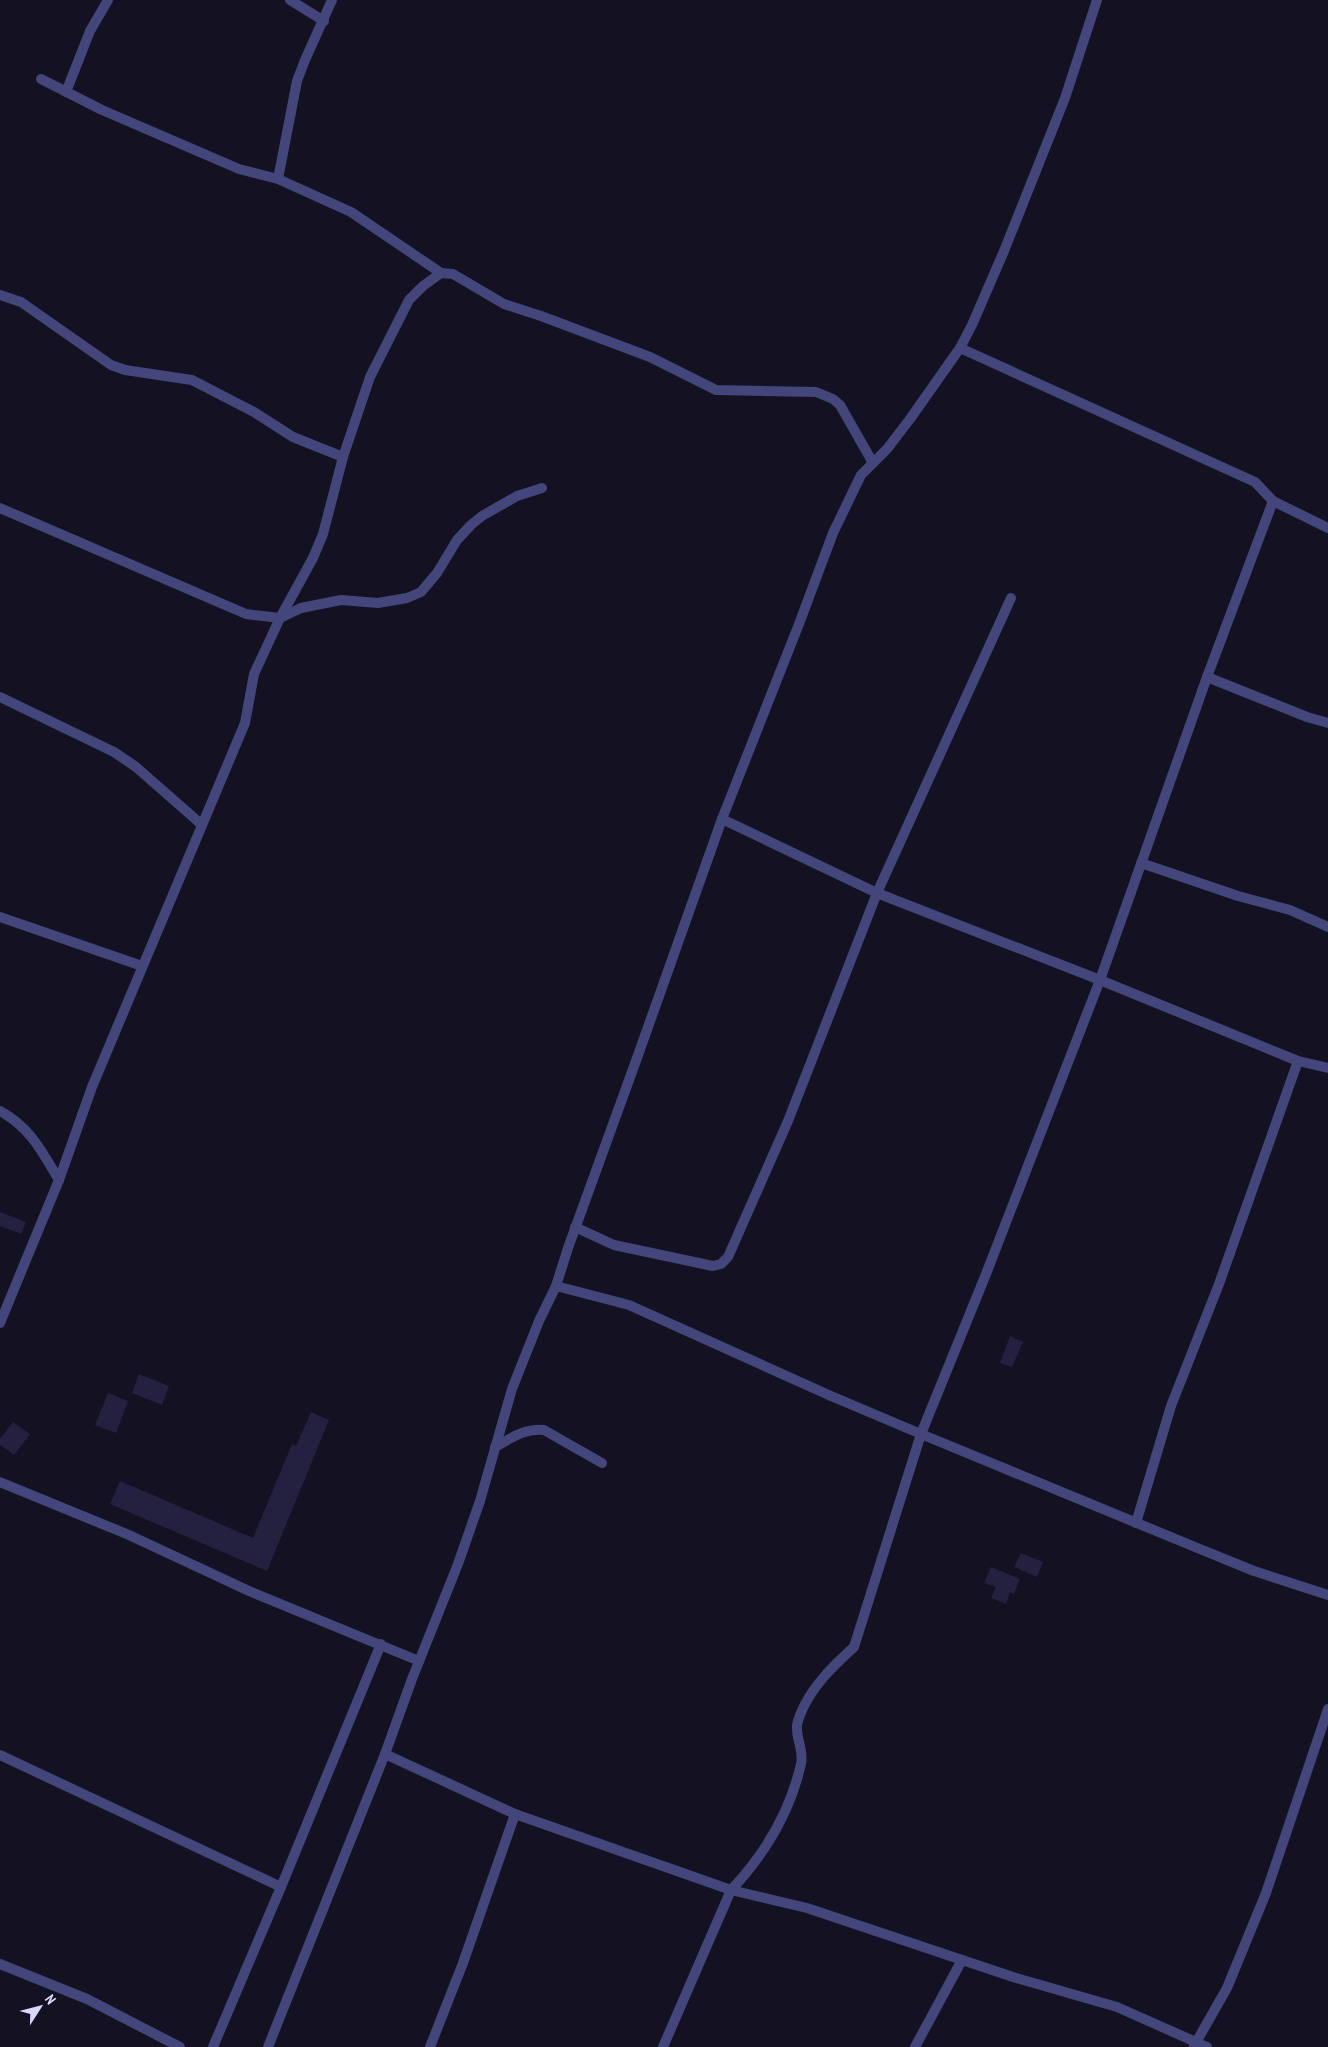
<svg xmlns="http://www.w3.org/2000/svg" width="1328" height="2047" font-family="'PT Sans Narrow',sans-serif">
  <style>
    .building { fill: #242040 }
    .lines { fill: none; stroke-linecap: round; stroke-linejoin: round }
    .minor { stroke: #43457b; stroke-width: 10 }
  </style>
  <rect width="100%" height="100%" fill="#131122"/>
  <g class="building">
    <polygon points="0,1212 26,1222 21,1234 0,1226"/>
    <polygon points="1010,1336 1023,1342 1012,1367 1000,1363"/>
    <polygon points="139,1374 169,1386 162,1405 132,1393"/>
    <polygon points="108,1393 128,1401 116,1433 95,1425"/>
    <polygon points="311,1412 329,1420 267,1571 110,1504 120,1481 253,1538 292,1444 296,1446"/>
    <polygon points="13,1422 30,1434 14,1455 0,1445 0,1439"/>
    <polygon points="1021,1553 1043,1562 1037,1577 1014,1567"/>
    <polygon points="991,1567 1020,1579 1014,1594 1010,1592 1006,1604 991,1598 996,1587 984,1583"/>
  </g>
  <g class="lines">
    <g class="minor">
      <polyline points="290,0 324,21"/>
      <polyline points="41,79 102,110 239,169 278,179 351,212 441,273"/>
      <polyline points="66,92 90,31 108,0"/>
      <polyline points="278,179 297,81 305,60 332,0"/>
      <polyline points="0,295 21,302 111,365 125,370 192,380 254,412 293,437 343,457"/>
      <polyline points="960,348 1255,482 1273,501 1328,528"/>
      <polyline points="0,508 246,614 280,618 301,608 341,600 378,603 407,598 421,592 437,573 457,540 471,525 482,516 517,496 542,488"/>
      <polyline points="1011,598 877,893 1100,980 1298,1061 1328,1068"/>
      <polyline points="1207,677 1307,717 1328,723"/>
      <polyline points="0,697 114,752 136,767 201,824"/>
      <polyline points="1141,863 1238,896 1290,910 1328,927"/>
      <polyline points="0,917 142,966"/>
      <path d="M 0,1111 C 31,1128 42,1152 59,1180"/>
      <polyline points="575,1227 614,1245 713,1266 721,1264 728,1257 788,1121 877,893 722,819"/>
      <polyline points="556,1286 629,1305 831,1396 921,1434 1195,1547 1254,1571 1328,1595"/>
      <polyline points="0,1323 59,1180 92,1087 245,723 254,674 280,618 313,558 323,534 343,457 370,377 409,300 423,286 441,273 453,274 504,304 541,316 650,357 716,390 816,392 833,399 840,405 873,463"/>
      <path d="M 495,1447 C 511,1438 525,1428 544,1430 L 602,1463"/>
      <polyline points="0,1482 129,1535 249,1591 419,1661"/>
      <polyline points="1136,1523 1171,1406 1219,1284 1298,1061"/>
      <polyline points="385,1754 515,1814 731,1890 807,1908 1013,1977 1117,2007 1207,2047"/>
      <polyline points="0,1755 281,1887"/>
      <polyline points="0,1964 87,1999 180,2047"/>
      <polyline points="1194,2046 1227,1988 1266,1893 1328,1709"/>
      <polyline points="213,2047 281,1887 381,1644"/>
      <polyline points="268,2047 385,1754 412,1679 458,1564 480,1501 512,1389 539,1321 556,1286 568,1248 637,1058 722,819 799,624 833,533 861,475 887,449 910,419 960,348 972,325 1004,251 1065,98 1097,0"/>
      <polyline points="430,2047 463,1963 515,1814"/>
      <path d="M 663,2047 L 731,1890 C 765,1854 790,1812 801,1764 C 804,1751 796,1739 797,1726 C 797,1723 799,1718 800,1715 C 811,1687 833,1666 854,1647 L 921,1434 L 986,1274 L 1100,980 L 1207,677 L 1273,501"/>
      <polyline points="915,2047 962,1960"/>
    </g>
  </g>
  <g transform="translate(40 2007) rotate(54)" stroke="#131122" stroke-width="4" paint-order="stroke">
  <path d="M0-4L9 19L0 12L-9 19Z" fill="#d9d8f9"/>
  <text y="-8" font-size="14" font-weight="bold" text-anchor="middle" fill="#d9d8f9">N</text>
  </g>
</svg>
